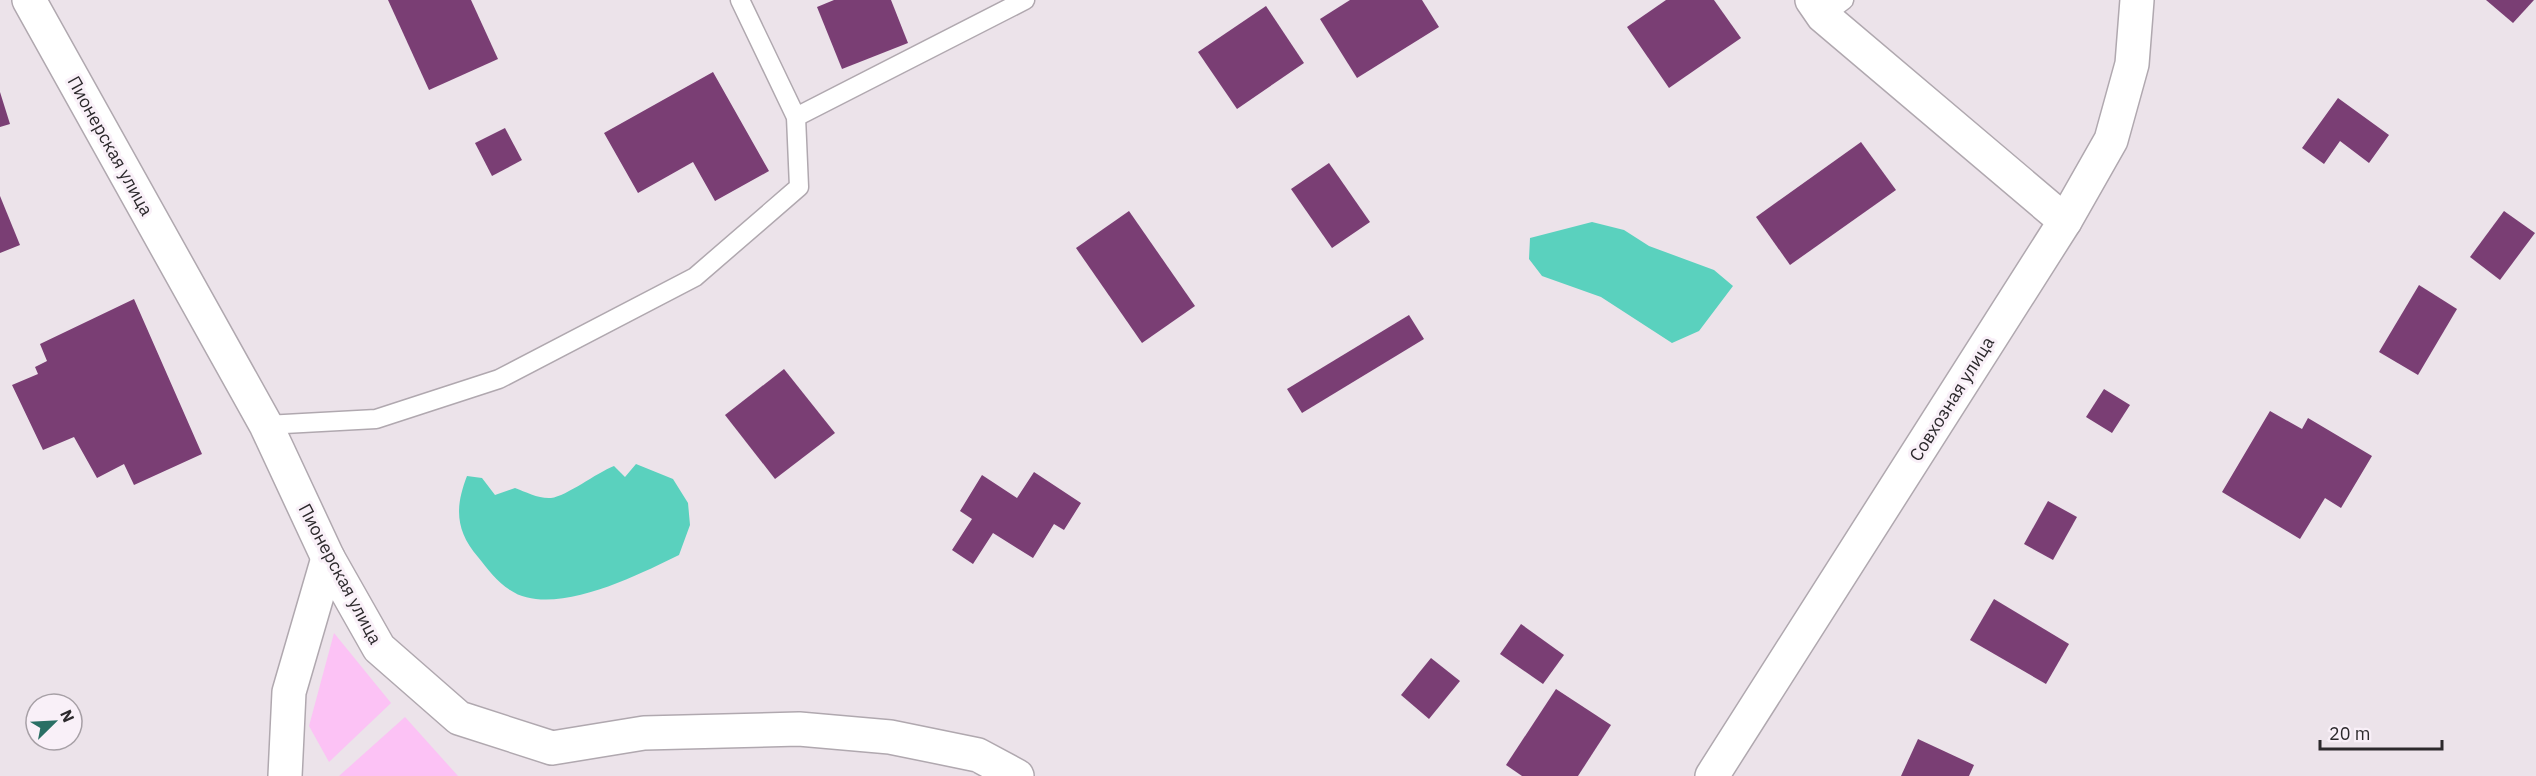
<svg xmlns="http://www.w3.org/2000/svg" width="2536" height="776" font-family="'IBM Plex Sans',sans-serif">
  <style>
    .green { fill: #fcc2f5 }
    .water { fill: #5ad1be }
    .building { fill: #7a3e74 }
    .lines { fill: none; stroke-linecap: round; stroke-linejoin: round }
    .service-casing { stroke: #b0a8af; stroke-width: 21 }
    .minor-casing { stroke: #b0a8af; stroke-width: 36 }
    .service { stroke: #fff; stroke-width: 18 }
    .minor { stroke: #fff; stroke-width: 33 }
    .labels { text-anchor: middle; stroke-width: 6; stroke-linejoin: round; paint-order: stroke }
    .street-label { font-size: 18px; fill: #2c292c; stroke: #f9f0f8 }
  </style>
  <rect width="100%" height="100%" fill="#ece3ea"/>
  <g class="green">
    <polygon points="334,633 391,703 329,762 309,726"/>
    <polygon points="405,717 458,776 339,776"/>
  </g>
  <g class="water">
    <polygon points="1592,222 1624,230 1649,246 1714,270 1733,286 1699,331 1672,343 1601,297 1542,276 1529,259 1530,238"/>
    <path d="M 636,464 L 673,479 L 688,503 L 690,525 L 679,555 C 638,575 552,619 510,590 C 497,582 487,568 478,557 C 455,530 455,507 467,476 L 482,478 L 495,495 L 515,488 C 526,492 539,499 551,498 C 567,496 596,473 614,466 L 625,477 Z"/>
  </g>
  <g class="building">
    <polygon points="388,0 471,0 498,59 429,90"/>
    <polygon points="834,0 891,0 908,43 842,69 817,7"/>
    <polygon points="1350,0 1422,0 1439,27 1357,78 1320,19"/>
    <polygon points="1666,0 1714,0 1741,38 1669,88 1627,27"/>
    <polygon points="2486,0 2534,0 2513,23"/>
    <polygon points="1266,6 1304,63 1237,109 1198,52"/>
    <polygon points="713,72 769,171 715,201 693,162 638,193 604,133"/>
    <polygon points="0,92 10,124 0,127"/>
    <polygon points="2338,98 2389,135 2369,163 2340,141 2324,164 2302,148"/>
    <polygon points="505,128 522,160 492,176 475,143"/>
    <polygon points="1861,142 1896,190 1790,265 1756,217"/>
    <polygon points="1329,163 1370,222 1332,248 1291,189"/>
    <polygon points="0,196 20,245 0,253"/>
    <polygon points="1129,211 1195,306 1142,343 1076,248"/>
    <polygon points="2504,211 2535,233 2500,280 2470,257"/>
    <polygon points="2419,285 2457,309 2418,375 2379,352"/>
    <polygon points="134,299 202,454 134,485 124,464 97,478 74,437 43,450 12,385 38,374 35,367 47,361 40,344"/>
    <polygon points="1409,315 1424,339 1302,413 1287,389"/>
    <polygon points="784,369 835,433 775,479 725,415"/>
    <polygon points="2104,389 2130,405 2112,433 2086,417"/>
    <polygon points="2270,411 2302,429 2308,418 2372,456 2341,508 2325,498 2300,539 2222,492"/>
    <polygon points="1034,472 1081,503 1064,530 1054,524 1033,558 993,533 973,564 952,550 972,519 960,511 982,475 1017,498"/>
    <polygon points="2048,501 2077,517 2053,560 2024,544"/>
    <polygon points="1994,599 2069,644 2046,684 1970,640"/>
    <polygon points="1521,624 1564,655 1543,684 1500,654"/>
    <polygon points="1431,658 1460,681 1429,719 1401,695"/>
    <polygon points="1556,689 1611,725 1578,776 1522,776 1506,765"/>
    <polygon points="1918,739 1974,765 1969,776 1901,776"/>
  </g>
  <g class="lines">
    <g class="service-casing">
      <g id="service">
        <polyline points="1823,16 1844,0"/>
        <polyline points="796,117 1025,0"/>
        <polyline points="266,425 376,419 499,379 695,277 799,187 796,117 740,0"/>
      </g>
    </g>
    <g class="minor-casing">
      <g id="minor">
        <polyline points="29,0 266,425 328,558 379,648 459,718 552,748 644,733 799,729 890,737 978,755 1017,776"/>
        <polyline points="1812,0 1823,16 2065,221"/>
        <polyline points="285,776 289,692 328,558"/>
        <polyline points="1712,776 2065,221 2111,140 2132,64 2137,0"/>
      </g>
    </g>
    <use href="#service" class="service"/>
    <use href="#minor" class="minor"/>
  </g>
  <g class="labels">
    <g class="street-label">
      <text transform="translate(110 146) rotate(61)" y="6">Пионерская улица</text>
      <text transform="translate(1952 399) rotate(-58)" y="6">Совхозная улица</text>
      <text transform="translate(340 574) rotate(62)" y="6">Пионерская улица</text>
    </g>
  </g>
  <g transform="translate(54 722) rotate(66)"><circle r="28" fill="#f9f0f8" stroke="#a7a0a6" stroke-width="1.5"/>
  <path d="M0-4.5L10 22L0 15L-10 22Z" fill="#296f64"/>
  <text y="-9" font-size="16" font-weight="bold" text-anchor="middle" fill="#2c292c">N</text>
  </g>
  <path d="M2320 740v9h122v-9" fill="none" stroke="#2c292c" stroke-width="3"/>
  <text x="2329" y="740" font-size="18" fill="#2c292c" stroke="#f9f0f8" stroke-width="4.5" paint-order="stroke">20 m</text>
</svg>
